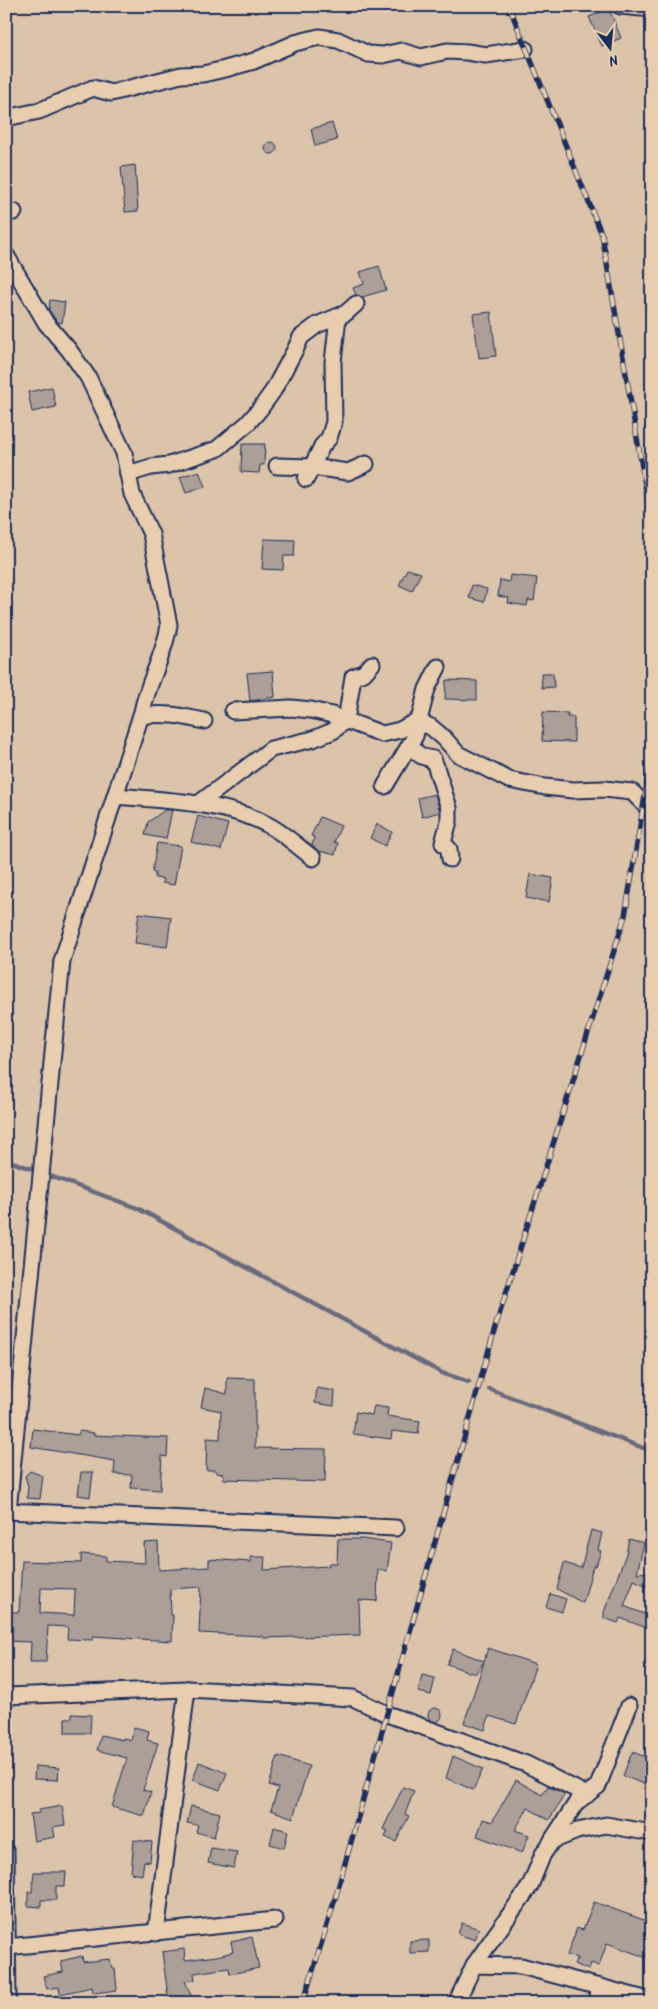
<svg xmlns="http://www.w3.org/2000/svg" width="658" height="2009" font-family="Kalam,sans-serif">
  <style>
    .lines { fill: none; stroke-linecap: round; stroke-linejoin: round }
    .stream { stroke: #676a7d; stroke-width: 4.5 }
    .building { fill: #ac9f97; stroke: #1b2f5e; fill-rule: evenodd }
    .minor-casing { stroke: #1b2f5e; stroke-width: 19 }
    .minor { stroke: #e8ceaf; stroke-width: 15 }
    .rail-casing { stroke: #1b2f5e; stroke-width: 5.5 }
    .rail { stroke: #e8ceaf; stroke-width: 4; stroke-dasharray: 11; stroke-linecap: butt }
  </style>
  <rect width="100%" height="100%" fill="#dcc4aa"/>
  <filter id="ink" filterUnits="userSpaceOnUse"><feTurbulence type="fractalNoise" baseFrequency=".02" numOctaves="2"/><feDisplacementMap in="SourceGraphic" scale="10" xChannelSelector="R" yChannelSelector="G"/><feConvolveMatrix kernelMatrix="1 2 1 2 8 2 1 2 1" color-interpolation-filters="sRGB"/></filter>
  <g filter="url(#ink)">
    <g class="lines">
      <g class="stream">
        <polyline points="6,1160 38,1171"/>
        <polyline points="45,1174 137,1208 442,1373 469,1382"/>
        <polyline points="489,1389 646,1449 652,1453"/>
      </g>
    </g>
    <g class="building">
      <polygon points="609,9 621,38 602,46 589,17"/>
      <polygon points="332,123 337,140 315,146 311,129"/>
      <circle cx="271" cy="148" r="6"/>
      <polygon points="135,165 138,211 125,212 121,167"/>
      <polygon points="379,266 386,290 362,297 356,295 353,288 364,284 360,272"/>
      <polygon points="50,300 65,302 62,323 57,322 49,310"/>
      <polygon points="491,312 496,356 479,358 473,314"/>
      <polygon points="52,387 56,407 32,412 28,392"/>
      <polygon points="242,444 265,444 264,465 260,465 259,473 241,472"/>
      <polygon points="199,471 205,487 186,493 180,477"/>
      <polygon points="264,539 295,540 294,556 284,556 283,570 262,569"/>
      <polygon points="407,569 421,573 412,591 399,585"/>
      <polygon points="510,575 537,578 534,601 528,600 527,606 508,603 509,598 498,596 500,580 509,582"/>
      <polygon points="472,585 487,589 484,602 469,598"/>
      <polygon points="273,671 275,697 250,701 247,673"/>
      <polygon points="541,673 553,673 554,687 542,688"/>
      <polygon points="446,680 477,681 477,700 445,699"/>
      <polygon points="543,712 568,713 567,717 574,717 574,742 542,741"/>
      <polygon points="435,794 440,812 422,817 418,798"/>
      <polygon points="165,810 172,810 166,839 145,835 148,822"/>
      <polygon points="198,816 228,824 221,850 191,842"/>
      <polygon points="320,817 341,826 334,842 338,843 335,855 319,851 312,846 314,837 311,836"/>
      <polygon points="377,824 392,832 385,846 370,838"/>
      <polygon points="157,843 181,846 174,885 162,883 163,879 155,878 155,873 152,872"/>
      <polygon points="530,874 553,878 549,902 526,898"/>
      <polygon points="139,913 171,917 167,947 135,943"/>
      <polygon points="227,1378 255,1379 255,1448 326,1449 325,1482 224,1479 224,1474 216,1473 216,1470 206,1470 207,1438 220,1439 221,1411 201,1407 205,1388 227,1394"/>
      <polygon points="317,1388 335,1391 334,1406 315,1403"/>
      <polygon points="374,1406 388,1408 387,1416 420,1421 418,1434 392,1431 391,1439 353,1434 356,1412 372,1415"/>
      <polygon points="33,1429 78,1435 79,1431 94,1433 93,1435 168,1438 167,1457 162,1456 160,1490 131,1488 132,1475 114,1474 115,1461 31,1447"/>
      <polygon points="30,1471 43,1476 40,1499 27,1498 28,1486 25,1476"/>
      <polygon points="81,1472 93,1472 90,1497 78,1495"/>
      <polygon points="591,1530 602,1533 598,1550 601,1551 596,1566 593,1566 583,1603 557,1589 564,1563 581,1568"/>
      <path d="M 338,1539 L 362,1539 L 391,1543 L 387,1571 L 378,1569 L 377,1601 L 359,1600 L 360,1635 L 263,1638 L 263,1636 L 199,1633 L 201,1587 L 170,1589 L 171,1615 L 173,1615 L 172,1641 L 93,1636 L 93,1640 L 67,1639 L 68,1627 L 48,1626 L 46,1662 L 30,1662 L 31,1642 L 6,1641 L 7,1612 L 19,1612 L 22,1561 L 81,1563 L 81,1554 L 106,1556 L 106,1561 L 145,1563 L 144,1543 L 158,1542 L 159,1570 L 209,1567 L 209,1559 L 251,1562 L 251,1557 L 265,1557 L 264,1570 L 328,1566 L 329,1563 L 337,1563 ZM 41,1588 L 75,1589 L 74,1615 L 40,1613 Z"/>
      <polygon points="629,1539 644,1543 637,1573 652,1572 652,1588 634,1580 624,1606 652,1617 652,1630 620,1618 618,1623 604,1618 604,1612 626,1554"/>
      <polygon points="550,1594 566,1599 562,1612 546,1607"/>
      <polygon points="488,1648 536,1664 516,1724 489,1716 485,1730 464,1723 484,1662 475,1674 447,1664 453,1649 484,1661"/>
      <polygon points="422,1675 435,1678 431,1695 418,1692"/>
      <circle cx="435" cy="1715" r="7"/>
      <polygon points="72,1714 91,1715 90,1733 65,1733 65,1718 72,1718"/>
      <polygon points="134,1727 149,1731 147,1740 158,1743 143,1790 151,1792 144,1816 112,1807 127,1758 97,1750 101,1735 123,1740 123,1738 131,1740"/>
      <polygon points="632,1752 652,1759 652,1787 623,1776"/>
      <polygon points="278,1756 309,1766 293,1818 271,1810 278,1788 269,1785"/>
      <polygon points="453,1756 483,1769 473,1790 446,1778"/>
      <polygon points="199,1762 227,1773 220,1790 193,1780"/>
      <polygon points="35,1766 59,1768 58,1780 34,1779"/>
      <polygon points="516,1780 542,1795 548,1786 565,1794 549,1820 528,1808 515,1830 529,1835 522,1853 477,1836 483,1819 492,1822"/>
      <polygon points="403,1787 414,1791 405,1814 409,1816 396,1842 385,1837 388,1831 383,1829"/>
      <polygon points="62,1806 65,1825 53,1827 55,1837 34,1841 30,1814 39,1813 39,1810"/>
      <polygon points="191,1806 220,1813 214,1837 196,1832 198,1825 187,1823"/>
      <polygon points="274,1827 288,1831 284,1848 270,1844"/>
      <polygon points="134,1840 152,1842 150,1862 144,1861 142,1875 131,1873"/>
      <polygon points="211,1848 237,1852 234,1868 208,1863"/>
      <polygon points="34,1872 66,1872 65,1886 56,1886 56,1900 41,1900 41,1907 28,1906 28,1892 32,1892"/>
      <polygon points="594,1902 652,1923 652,1946 647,1958 607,1943 599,1966 591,1963 589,1970 574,1964 577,1958 567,1955 577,1928 583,1930"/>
      <polygon points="462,1923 479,1929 475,1940 458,1934"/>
      <polygon points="252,1937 259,1968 230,1974 229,1968 194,1973 195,1980 185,1981 194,2003 169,2003 162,1952 184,1949 185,1960 217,1956 233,1952 231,1942"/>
      <polygon points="429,1940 429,1952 410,1953 410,1941"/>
      <polygon points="82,1956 83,1962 110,1959 112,1969 115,1969 117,1990 93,1993 92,1987 60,1994 59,1987 47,1989 43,1976 63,1972 61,1961"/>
    </g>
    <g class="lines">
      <g class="minor-casing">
        <g id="minor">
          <polyline points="620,6 652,9"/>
          <polyline points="6,118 39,111 93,88 111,93 181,75 203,74 225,69 254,61 295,43 319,37 338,40 368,54 383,55 401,51 421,57 447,51 467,52 486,55 525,49"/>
          <polyline points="6,212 14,212"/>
          <path d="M 6,255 L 46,323 L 69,350 L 88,377 L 124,453 L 132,494 L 151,534 L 169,625 C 164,657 148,681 142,712 L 62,961 L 8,1511"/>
          <polyline points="277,466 312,467 348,472 366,464"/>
          <polyline points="128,474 151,467 169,465 217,449 248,423 260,409 273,391 296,348 301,337 317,325 346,313 356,304"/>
          <polyline points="306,479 322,446 329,438 334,422 333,362 338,317"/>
          <polyline points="233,711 291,708 311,710 332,715 382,734 400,730 417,721 431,727 444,738 458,754 509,780 545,787 573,790 604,789 632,792 647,807"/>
          <path d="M 141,716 C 163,712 182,716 204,721"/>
          <path d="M 411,744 C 417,755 421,757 433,759 L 435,764 L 449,808 L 449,821 L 443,843 L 449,849 L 450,859"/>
          <polyline points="385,786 415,736 427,689 438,667"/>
          <path d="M 115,796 C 162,800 225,802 266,824 C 283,832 298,847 313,858"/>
          <polyline points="198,804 271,749 313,739 333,731 346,720 353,677 364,673 372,664"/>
          <polyline points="6,1511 396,1528"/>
          <polyline points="6,1696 187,1689 353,1698 387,1714 526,1764 587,1795"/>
          <polyline points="552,1840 577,1802 598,1786 629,1706"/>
          <polyline points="6,1852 8,2003"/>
          <polyline points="156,1933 187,1689"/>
          <polyline points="7,1947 275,1920"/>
          <polyline points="474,1965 530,1886 543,1854 552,1841 577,1831 606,1825 652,1833"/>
          <polyline points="456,2003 474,1965 521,1966 652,2001"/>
          <polyline points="596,2003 600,1987"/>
        </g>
      </g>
      <use href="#minor" class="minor"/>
      <g class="rail-casing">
        <g id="rail">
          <polyline points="509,6 602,235 652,525"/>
          <polyline points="303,2003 335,1899 495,1328 625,916 652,754"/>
        </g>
      </g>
      <use href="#rail" class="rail"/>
    </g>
  </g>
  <rect width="658" height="2009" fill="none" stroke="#e8ceaf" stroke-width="25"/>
  <rect x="12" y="12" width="633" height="1984" fill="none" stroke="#1b2f5e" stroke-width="2" filter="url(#ink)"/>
  <g transform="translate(610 48) rotate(164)" stroke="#e8ceaf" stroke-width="4" paint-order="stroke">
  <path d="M0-4L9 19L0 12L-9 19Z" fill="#1b2f5e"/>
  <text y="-8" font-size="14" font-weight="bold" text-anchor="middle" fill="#1b2f5e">N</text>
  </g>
</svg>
